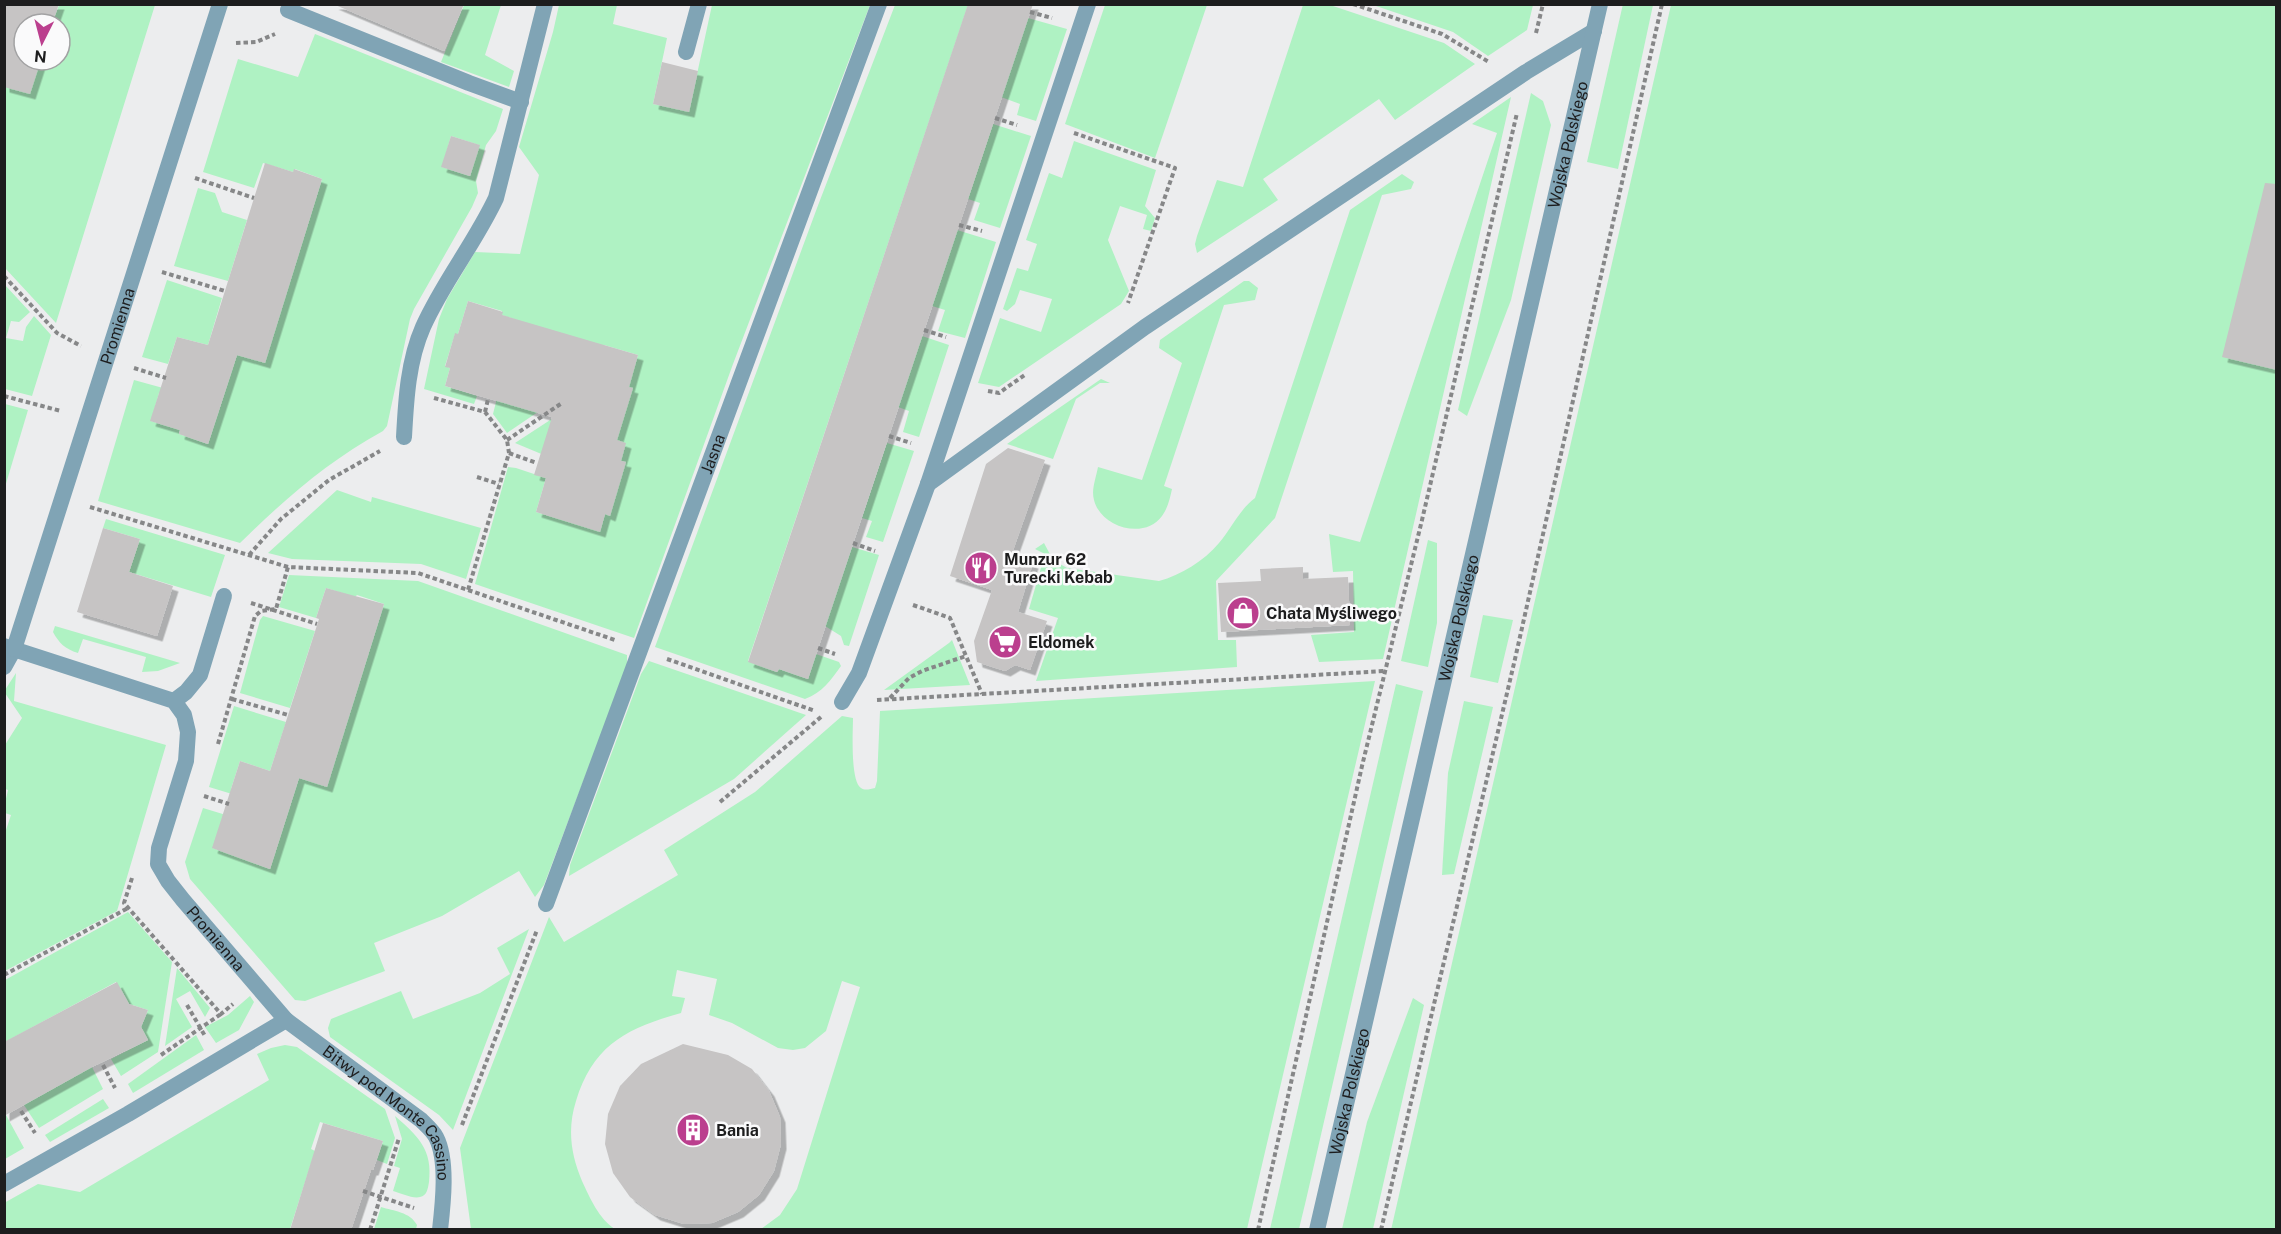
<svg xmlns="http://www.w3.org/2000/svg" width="2281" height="1234" font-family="'Public Sans',sans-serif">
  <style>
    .green { fill: #aff2c3; fill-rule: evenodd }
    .building { fill: #c6c4c4; filter: url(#shadow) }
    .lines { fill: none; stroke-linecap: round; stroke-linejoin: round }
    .path { stroke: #868788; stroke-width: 4; stroke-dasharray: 4.5 3; stroke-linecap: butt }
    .service { stroke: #80a4b5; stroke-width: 16 }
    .pedestrian { stroke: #80a4b5; stroke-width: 16 }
    .minor { stroke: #80a4b5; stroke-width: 16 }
    .labels { text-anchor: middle; stroke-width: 5; stroke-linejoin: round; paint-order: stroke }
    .street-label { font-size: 16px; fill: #1d1d1e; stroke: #fafafb }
    .poi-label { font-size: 16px; font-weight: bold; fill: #1d1d1e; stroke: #fafafb; text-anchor: start }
  </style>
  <defs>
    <filter id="shadow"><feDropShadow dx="5.5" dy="5.5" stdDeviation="0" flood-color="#0004"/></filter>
  </defs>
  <rect width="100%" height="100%" fill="#ecedee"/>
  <g class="green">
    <polygon points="1623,4 1653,5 1618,169 1587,162"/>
    <polygon points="59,5 155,5 56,323 5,268 4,87 41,60 60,60 60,24 52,24"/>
    <polygon points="464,5 501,5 485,55 514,71 509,87 441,62"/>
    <polygon points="559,5 617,5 613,24 667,38 653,104 689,111 712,5 870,5 733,364 634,638 475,584 508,467 516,468 546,478 536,512 600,531 605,514 610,515 625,462 621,461 612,439 638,355 604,345 602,348 502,315 502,311 468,301 458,334 455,334 445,366 450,368 445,386 477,396 474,404 424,389 439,319 447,299 475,252 520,254 539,175 519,147 553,32"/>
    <path d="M 895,5 L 968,5 L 748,661 L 777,672 L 779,669 L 808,679 L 816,654 L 839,662 L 841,666 C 830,681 823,692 805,699 L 655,647 L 817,208 Z"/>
    <polygon points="1105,5 1207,5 1155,158 1065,124"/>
    <polygon points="1303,5 1330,5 1444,43 1475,64 1395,120 1379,99 1263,179 1278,200 1197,253 1195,244 1197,236 1217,180 1243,187"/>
    <polygon points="1373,5 1533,5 1527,30 1488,56 1453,32"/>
    <polygon points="1671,5 2276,5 2276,1229 1391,1230"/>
    <polygon points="1028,18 1067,29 1036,121 1017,115 1020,104 1001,97"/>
    <path d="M 315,34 L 503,109 L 496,131 L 486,145 L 476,181 L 478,193 L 472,207 L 414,309 L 410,319 L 387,426 L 383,431 C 327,462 286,498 240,543 L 98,501 L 134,380 L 163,388 L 161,393 L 159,393 L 151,421 L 180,430 L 179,434 L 208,444 L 237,355 L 265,362 L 322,179 L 295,169 L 293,172 L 263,163 L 254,188 L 203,172 L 238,59 L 298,77 ZM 451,136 L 479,145 L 470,176 L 442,167 Z"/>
    <polygon points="1531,93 1543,101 1551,125 1511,300 1467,416 1458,410"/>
    <polygon points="1511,97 1383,659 1319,662 1311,635 1354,632 1353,571 1333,572 1329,534 1360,542 1497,133 1472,124"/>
    <polygon points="993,124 1031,136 1000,228 974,220 980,203 968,199"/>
    <polygon points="1074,141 1156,170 1145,206 1155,218 1151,231 1143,229 1147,215 1120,206 1108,240 1129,291 1121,304 999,387 978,383 1000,318 1041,332 1052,299 1020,290 1015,304 1007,311 1003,309 1017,268 1028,271 1037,244 1026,240 1049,173 1062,178"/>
    <path d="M 1402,174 L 1414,182 L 1411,189 L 1382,195 L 1275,518 L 1216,581 L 1218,640 L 1236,640 L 1237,667 L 1036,681 L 1058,618 L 1029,609 L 1045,554 L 1035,549 L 1044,543 L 1053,560 L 1067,568 L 1159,581 C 1181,575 1204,561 1219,543 C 1232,528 1239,510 1255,498 L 1350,210 Z"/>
    <polygon points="198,188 215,193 222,212 247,220 228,281 174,266"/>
    <polygon points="957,230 996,242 965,338 938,331 945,310 932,306"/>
    <polygon points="167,280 222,298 208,345 177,337 168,364 142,357"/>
    <path d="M 1244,281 L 1249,281 L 1258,288 L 1255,300 L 1224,305 L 1164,486 L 1172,489 C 1170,498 1168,508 1162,516 C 1145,540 1101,528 1094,500 C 1091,490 1096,478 1098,467 L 1142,480 L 1182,363 L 1159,348 L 1160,340 Z"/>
    <polygon points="5,285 30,312 19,322 11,321 6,338 23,341 26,327 34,316 51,335 32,396 5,389"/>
    <polygon points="922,336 949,345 919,437 903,432 909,411 898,407"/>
    <polygon points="1101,379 1110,383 1100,383 1076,399 1053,459 1007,444"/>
    <polygon points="501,382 554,401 507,433 493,414"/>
    <polygon points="5,404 28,410 5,487 4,404"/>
    <polygon points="567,409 551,458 515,443"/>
    <polygon points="887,443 914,451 883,542 866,537 872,521 862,518"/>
    <polygon points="337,490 371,502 372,497 481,528 466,579 421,564 292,559 268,553"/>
    <polygon points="106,519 225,555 211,597 129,572 140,539 103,528"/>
    <polygon points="1428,540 1437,543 1437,623 1428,667 1401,661"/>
    <polygon points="852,547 879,555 849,646 844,645 841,636 825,626"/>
    <polygon points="289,575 418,581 627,655 627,666 544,885 535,897 519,871 442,916 374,943 385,971 305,1001 295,1000 190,879 185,862 203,808 226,815 222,819 213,848 270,869 299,778 327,786 384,604 357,595 355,597 326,588 316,618 279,607"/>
    <polygon points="1483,615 1513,620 1498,683 1470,677"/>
    <polygon points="263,616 315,631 290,708 240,693 260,620"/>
    <path d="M 55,626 L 72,631 L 180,663 L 158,671 L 142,672 L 146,657 L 83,639 L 78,653 C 65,649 59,643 53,632 Z"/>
    <polygon points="952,640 970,685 884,690 949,643"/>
    <polygon points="649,661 806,715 734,779 569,876 570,865 641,674"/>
    <polygon points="16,673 14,701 166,745 117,911 5,971 4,836 11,815 5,813 5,803 8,790 5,789 5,745 22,718 5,693 5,690"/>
    <path d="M 1375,681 L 1247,1229 L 761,1229 L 780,1215 L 797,1189 L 860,987 L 842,981 L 826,1031 L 805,1048 L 793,1050 L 778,1048 L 732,1023 L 709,1015 L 717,979 L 677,970 L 672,996 L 685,998 L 681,1013 C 627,1028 593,1045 576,1101 C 567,1129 571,1155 582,1181 C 590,1198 599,1219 615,1229 L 471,1229 L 460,1148 L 549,917 L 564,942 L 678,875 L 664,850 L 755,792 L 842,716 L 853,718 C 853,731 850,781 861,788 C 865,791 870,789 875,788 L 877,781 L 880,711 Z"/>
    <polygon points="1396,684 1423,691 1306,1200 1299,1229 1270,1229"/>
    <polygon points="1464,701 1493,707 1454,874 1442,875 1448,773"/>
    <polygon points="234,706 286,722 270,771 240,761 231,789 232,794 209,787"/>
    <polygon points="128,912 172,962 158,1052 121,1076 111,1059 148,1040 141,1027 148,1010 129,1004 116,982 5,1042 5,980"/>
    <polygon points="529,929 453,1130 439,1115 330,1037 328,1028 331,1019 401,991 413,1019 480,993 510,974 497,948"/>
    <polygon points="177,968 210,1008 205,1017 190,991 176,999 192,1027 165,1046"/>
    <polygon points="250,996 254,1002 239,1030 216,1043 205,1027 228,1015"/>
    <polygon points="1413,998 1424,1005 1373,1229 1342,1229 1367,1122"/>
    <polygon points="196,1035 204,1050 133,1093 128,1084"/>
    <polygon points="285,1045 297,1047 385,1109 395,1138 387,1164 377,1160 383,1141 320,1122 311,1149 315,1151 290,1229 5,1229 4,1203 38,1184 80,1192 269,1080 257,1054 271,1048"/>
    <polygon points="92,1067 103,1089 39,1128 24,1105"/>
    <polygon points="103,1099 109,1108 50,1142 45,1135"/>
    <polygon points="6,1115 24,1148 5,1159 4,1116"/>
    <path d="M 395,1116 C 418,1136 433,1150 429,1182 C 428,1188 427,1196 420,1197 C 413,1199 400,1193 393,1191 L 400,1168 L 394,1166 L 402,1139 Z"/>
    <path d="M 381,1207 C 394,1211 410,1212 417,1225 L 416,1229 L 374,1229 Z"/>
  </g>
  <g class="building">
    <polygon points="4,4 59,4 52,24 24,24 24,60 41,60 30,94 4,87"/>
    <polygon points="333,4 464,4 444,51"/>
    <polygon points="968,4 1033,4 808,679 779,669 777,672 748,662"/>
    <polygon points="662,62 698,71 689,112 653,104"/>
    <polygon points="451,136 480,145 470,176 441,167"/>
    <polygon points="265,163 293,172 294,169 322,179 265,363 237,355 208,444 179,434 180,430 150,421 177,337 208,345"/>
    <polygon points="2265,183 2277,184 2277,370 2222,357"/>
    <polygon points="468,301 503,312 502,315 638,355 629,387 633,388 617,440 626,443 621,461 626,462 610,516 605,514 600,532 536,512 546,478 534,475 552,417 445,386 450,368 445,367 455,333 458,334"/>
    <polygon points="1008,448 1045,460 1011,556 1033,563 1018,612 1047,621 1030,670 1015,665 1005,671 977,662 974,641 992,590 950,576 986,464"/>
    <polygon points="103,528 140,539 129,572 173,586 157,636 77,612"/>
    <polygon points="1303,567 1303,579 1348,577 1350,625 1221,632 1218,583 1261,581 1260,569"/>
    <polygon points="326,588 384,604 327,787 299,778 270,869 212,848 240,761 270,771 319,619 316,618"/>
    <polygon points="117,982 129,1004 148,1010 141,1027 148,1040 92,1067 4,1116 4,1042"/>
    <polygon points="683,1044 728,1055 752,1069 769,1091 780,1117 781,1144 774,1171 759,1195 738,1212 712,1223 684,1224 655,1215 630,1197 613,1173 605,1144 608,1114 620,1086 641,1064"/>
    <polygon points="323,1123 383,1141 373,1170 371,1170 351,1230 290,1230"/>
  </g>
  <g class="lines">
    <g class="path">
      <polyline points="1353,4 1442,34 1489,62"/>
      <polyline points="1030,12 1052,18"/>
      <polyline points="1536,33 1543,4"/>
      <polyline points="236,43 256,42 275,34"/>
      <polyline points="995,118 1017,125"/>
      <polyline points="1074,133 1175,168 1128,303"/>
      <polyline points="195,178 254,198"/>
      <polyline points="959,225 982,231"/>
      <polyline points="162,272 225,291"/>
      <polyline points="4,276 57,333 81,346"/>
      <polyline points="924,330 946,337"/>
      <polyline points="134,368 166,378"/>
      <polyline points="988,391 999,393 1026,374"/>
      <polyline points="4,396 61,411"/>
      <polyline points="434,398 485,412 507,440 509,453 468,590"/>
      <polyline points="485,412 488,399"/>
      <polyline points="889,436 911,443"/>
      <polyline points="507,440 562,403"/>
      <polyline points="509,453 537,463"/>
      <polyline points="477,477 499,484"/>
      <polyline points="90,507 288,567 418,573 615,640"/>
      <polyline points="853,543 875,551"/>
      <polyline points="249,555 281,519 329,480 380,451"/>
      <polyline points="251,603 317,624"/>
      <polyline points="913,605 950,618 982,694"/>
      <polyline points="818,648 835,654"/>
      <polyline points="667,659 815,711"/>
      <polyline points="890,698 909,678 922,671 966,656"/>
      <polyline points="232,699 288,715"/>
      <polyline points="877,700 1385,671"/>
      <polyline points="218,744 255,616 261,611 276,609 288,567"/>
      <polyline points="204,796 229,804"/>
      <polyline points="720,802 821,717"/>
      <polyline points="132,878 124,903 221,1014 233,1004"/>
      <polyline points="4,975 128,908"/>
      <polyline points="187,1005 205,1036"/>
      <polyline points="161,1055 221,1014"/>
      <polyline points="103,1065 115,1088"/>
      <polyline points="21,1111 35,1133"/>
      <polyline points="462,1125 537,930"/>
      <polyline points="363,1191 414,1208"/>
      <polyline points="370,1230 399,1138"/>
      <polyline points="1258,1230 1362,766 1422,520 1517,113"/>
      <polyline points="1381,1230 1515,659 1662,4"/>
    </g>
    <g class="service">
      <polyline points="288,10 469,83 521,102"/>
      <polyline points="686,52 699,4"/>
      <path d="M 404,437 C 406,400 408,361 423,327 C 443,282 475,243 496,198 L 545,4"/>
      <polyline points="928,484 1145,327 1526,72 1594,31"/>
      <polyline points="4,667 14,649"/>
    </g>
    <path class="pedestrian" id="s1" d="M 546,904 L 879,4"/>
    <g class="minor">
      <path id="s2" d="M 4,646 L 174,701 L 184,715 L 188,732 L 186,761 L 159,848 L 158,864 L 168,881 L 183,900 L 286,1020 L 128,1114 L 4,1184"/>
      <path id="s3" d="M 14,649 L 220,4"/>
      <polyline points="174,701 186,692 200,675 224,596"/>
      <polyline points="842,702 859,673 928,484 1088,4"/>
      <path id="s4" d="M 286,1020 L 421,1120 C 426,1125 433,1131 436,1137 C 448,1160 443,1204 440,1230"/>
      <path id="s5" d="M 1317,1230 L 1600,4"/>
    </g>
  </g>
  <defs>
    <g id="restaurant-disc" transform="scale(1.725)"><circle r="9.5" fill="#bb3f8e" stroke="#fafafb"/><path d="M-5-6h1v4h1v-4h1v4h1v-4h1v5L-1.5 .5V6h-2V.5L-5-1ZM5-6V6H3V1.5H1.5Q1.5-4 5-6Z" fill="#fff"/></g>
    <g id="shop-disc" transform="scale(1.725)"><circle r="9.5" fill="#bb3f8e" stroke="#fafafb"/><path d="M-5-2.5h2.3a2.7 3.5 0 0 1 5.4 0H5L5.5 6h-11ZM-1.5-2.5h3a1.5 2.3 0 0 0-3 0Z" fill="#fff"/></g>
    <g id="supermarket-disc" transform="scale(1.725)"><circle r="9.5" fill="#bb3f8e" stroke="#fafafb"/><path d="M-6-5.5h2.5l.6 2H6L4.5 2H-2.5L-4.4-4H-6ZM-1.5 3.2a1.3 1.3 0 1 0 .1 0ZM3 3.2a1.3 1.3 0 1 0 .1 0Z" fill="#fff"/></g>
    <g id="building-disc" transform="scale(1.725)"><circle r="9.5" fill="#bb3f8e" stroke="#fafafb"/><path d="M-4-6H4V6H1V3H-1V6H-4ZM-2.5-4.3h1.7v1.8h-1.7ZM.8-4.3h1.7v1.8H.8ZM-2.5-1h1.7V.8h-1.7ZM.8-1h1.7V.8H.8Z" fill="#fff"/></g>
  </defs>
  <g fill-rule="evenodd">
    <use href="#restaurant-disc" x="981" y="568"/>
    <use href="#shop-disc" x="1243" y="613"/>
    <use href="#supermarket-disc" x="1005" y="642"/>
    <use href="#building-disc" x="693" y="1130"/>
  </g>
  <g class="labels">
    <g class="street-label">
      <text dy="6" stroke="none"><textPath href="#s5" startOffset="1114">Wojska Polskiego</textPath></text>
      <text dy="6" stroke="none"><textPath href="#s3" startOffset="339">Promienna</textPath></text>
      <text dy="6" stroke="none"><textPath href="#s1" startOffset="480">Jasna</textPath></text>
      <text dy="6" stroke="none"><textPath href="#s5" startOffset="628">Wojska Polskiego</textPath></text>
      <text dy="6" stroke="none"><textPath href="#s2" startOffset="444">Promienna</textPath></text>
      <text dy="6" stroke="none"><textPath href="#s5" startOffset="142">Wojska Polskiego</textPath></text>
      <text dy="6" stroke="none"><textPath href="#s4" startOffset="142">Bitwy pod Monte Cassino</textPath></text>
    </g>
    <g class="poi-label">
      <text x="1004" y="565">Munzur 62<tspan x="1004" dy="18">Turecki Kebab</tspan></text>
      <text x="1266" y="619">Chata Myśliwego</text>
      <text x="1028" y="648">Eldomek</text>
      <text x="716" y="1136">Bania</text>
    </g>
  </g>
  <rect width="2281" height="1234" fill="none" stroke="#1d1d1e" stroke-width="12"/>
  <g transform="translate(42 42) rotate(186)"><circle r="28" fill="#fafafb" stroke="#a2a2a3" stroke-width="1.5"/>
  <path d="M0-4.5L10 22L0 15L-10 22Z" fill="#bb3f8e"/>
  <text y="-9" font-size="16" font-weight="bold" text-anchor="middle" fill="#1d1d1e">N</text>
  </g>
</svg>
